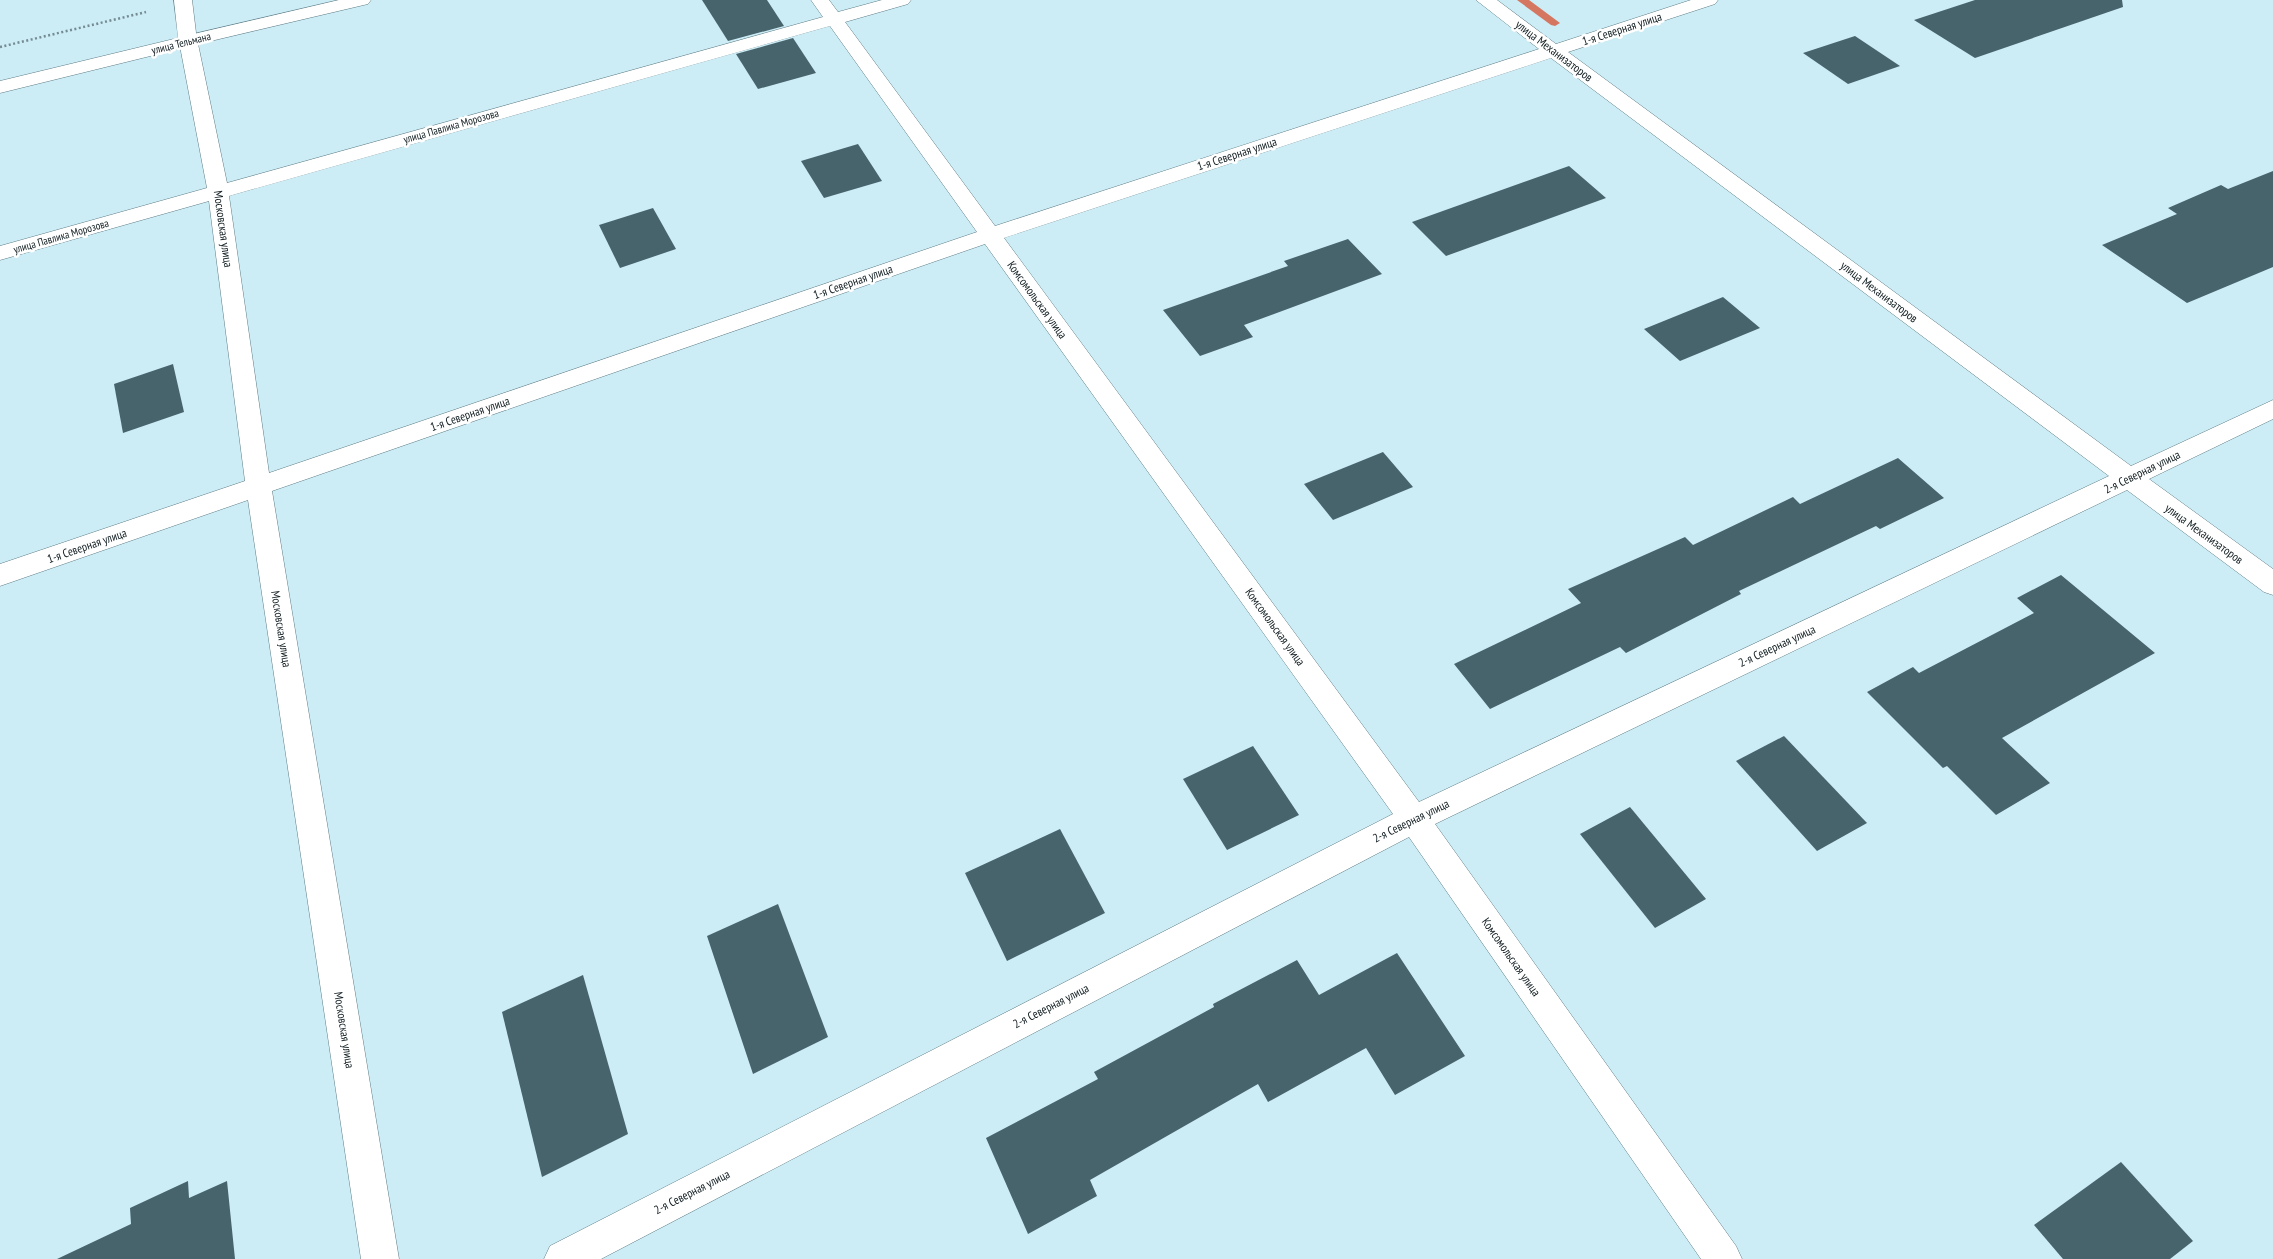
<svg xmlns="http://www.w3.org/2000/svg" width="2273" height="1259" font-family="'PT Sans Narrow',sans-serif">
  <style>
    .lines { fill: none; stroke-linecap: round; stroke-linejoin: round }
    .stream { fill: #d57760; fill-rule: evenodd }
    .building { fill: #47646c }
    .minor-casing { stroke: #5f7d85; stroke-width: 1 }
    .tertiary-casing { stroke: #5f7d85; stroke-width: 1 }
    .path { stroke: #748b92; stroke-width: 2.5; stroke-dasharray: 2 2.5; stroke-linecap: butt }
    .minor { fill: #fff; fill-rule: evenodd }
    .tertiary { fill: #fff; fill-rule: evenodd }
    .labels { text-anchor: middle; stroke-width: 5; stroke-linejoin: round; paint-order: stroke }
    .far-street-label { font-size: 11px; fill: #111d21; stroke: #fff }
    .street-label { font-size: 12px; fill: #111d21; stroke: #fff }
  </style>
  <rect width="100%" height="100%" fill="#ccecf6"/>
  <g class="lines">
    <polygon class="stream" points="1517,0 1529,0 1560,23 1555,26 1551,25"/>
  </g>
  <g class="building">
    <polygon points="702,0 767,0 784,26 728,41"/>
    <polygon points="1975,0 2122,0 2123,7 1975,58 1914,20"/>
    <polygon points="1855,36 1900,66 1848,84 1803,53"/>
    <polygon points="793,38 816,73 758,89 736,54"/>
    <polygon points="858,144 882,181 824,198 801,161"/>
    <polygon points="1569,166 1606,198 1446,256 1412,222"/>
    <polygon points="2273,171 2273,267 2187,303 2102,245 2177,214 2168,208 2221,185 2228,189"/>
    <polygon points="653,208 676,249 620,268 599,225"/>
    <polygon points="1348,239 1382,274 1244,325 1253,337 1200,356 1163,310 1288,266 1284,261"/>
    <polygon points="1723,297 1760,328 1680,361 1644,329"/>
    <polygon points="173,364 184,412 123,433 114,384"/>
    <polygon points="1383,452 1413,487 1333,520 1304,484"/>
    <polygon points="1898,458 1944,498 1880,529 1876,526 1739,591 1741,594 1626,653 1620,647 1490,709 1454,664 1581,603 1568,589 1685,537 1693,545 1793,497 1800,504"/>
    <polygon points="2061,575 2155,653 2002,738 2050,783 1996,815 1947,766 1943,768 1867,692 1913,667 1919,673 2034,613 2017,598"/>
    <polygon points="1784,736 1867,823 1817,851 1736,761"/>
    <polygon points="1253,746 1299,815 1227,850 1183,779"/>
    <polygon points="1630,807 1706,899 1655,928 1580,834"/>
    <polygon points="1060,829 1105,913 1007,961 965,873"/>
    <polygon points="778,904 828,1037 753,1074 707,936"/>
    <polygon points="1397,953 1465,1056 1395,1095 1366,1048 1268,1102 1258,1084 1090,1180 1097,1196 1028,1234 986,1138 1098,1079 1094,1072 1214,1007 1213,1004 1297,960 1319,995"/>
    <polygon points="583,975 628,1134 542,1177 502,1012"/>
    <polygon points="2121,1162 2193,1241 2170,1259 2063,1259 2034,1225"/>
    <polygon points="188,1181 189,1198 227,1181 235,1259 57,1259 131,1224 130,1208"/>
  </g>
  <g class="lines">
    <g class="minor-casing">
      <path id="minor" d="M 339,0 L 371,0 L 368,4 L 198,44 L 227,183 L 823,17 L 811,0 L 829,0 L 838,12 L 882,0 L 911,0 L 908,4 L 845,22 L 995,226 L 1539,49 L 1476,0 L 1497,0 L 1556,44 L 1691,0 L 1718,0 L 1715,4 L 1568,52 L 2131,466 L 2273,400 L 2273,419 L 2149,479 L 2273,569 L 2273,595 L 2264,592 L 2127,490 L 1435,824 L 1736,1246 L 1742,1259 L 1701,1259 L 1409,837 L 601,1259 L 544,1259 L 550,1246 L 1393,814 L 985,244 L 272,491 L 399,1259 L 361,1259 L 248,500 L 0,586 L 0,564 L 245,481 L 209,201 L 0,260 L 0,246 L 207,188 L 179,41 L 181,37 ZM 830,26 L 977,232 L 269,473 L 229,196 ZM 1551,58 L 2109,476 L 1419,802 L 1004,238 Z"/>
    </g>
    <g class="tertiary-casing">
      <polygon id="tertiary" points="174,0 192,0 197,41 195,45 0,93 0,81 178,38"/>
    </g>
    <polyline class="path" points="0,47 146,12"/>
    <use href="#minor" class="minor"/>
    <use href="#tertiary" class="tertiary"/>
  </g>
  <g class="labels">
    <g class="far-street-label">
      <text transform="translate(181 43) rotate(-14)" y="4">улица Тельмана</text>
      <text transform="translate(451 126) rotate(-16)" y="4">улица Павлика Морозова</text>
      <text transform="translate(61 236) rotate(-16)" y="4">улица Павлика Морозова</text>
    </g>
    <g class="street-label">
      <text transform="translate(1622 29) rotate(-18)" y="4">1-я Северная улица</text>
      <text transform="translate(1554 51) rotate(37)" y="4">улица Механизаторов</text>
      <text transform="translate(1237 154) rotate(-18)" y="4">1-я Северная улица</text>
      <text transform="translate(223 229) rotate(82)" y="4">Московская улица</text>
      <text transform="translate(853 282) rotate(-19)" y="4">1-я Северная улица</text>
      <text transform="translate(1879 292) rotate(37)" y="4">улица Механизаторов</text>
      <text transform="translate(1037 300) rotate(54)" y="4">Комсомольская улица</text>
      <text transform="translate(470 414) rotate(-19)" y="4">1-я Северная улица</text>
      <text transform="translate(2142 472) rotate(-26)" y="4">2-я Северная улица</text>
      <text transform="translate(2204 534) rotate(36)" y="4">улица Механизаторов</text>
      <text transform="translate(87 546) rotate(-19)" y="4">1-я Северная улица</text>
      <text transform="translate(1275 627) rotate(54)" y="4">Комсомольская улица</text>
      <text transform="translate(281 629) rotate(81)" y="4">Московская улица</text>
      <text transform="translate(1777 646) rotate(-25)" y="4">2-я Северная улица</text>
      <text transform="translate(1411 821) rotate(-26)" y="4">2-я Северная улица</text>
      <text transform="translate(1511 957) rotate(55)" y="4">Комсомольская улица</text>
      <text transform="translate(1051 1006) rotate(-27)" y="4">2-я Северная улица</text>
      <text transform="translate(344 1030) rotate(81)" y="4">Московская улица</text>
      <text transform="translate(692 1192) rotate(-27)" y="4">2-я Северная улица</text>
    </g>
  </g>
</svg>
